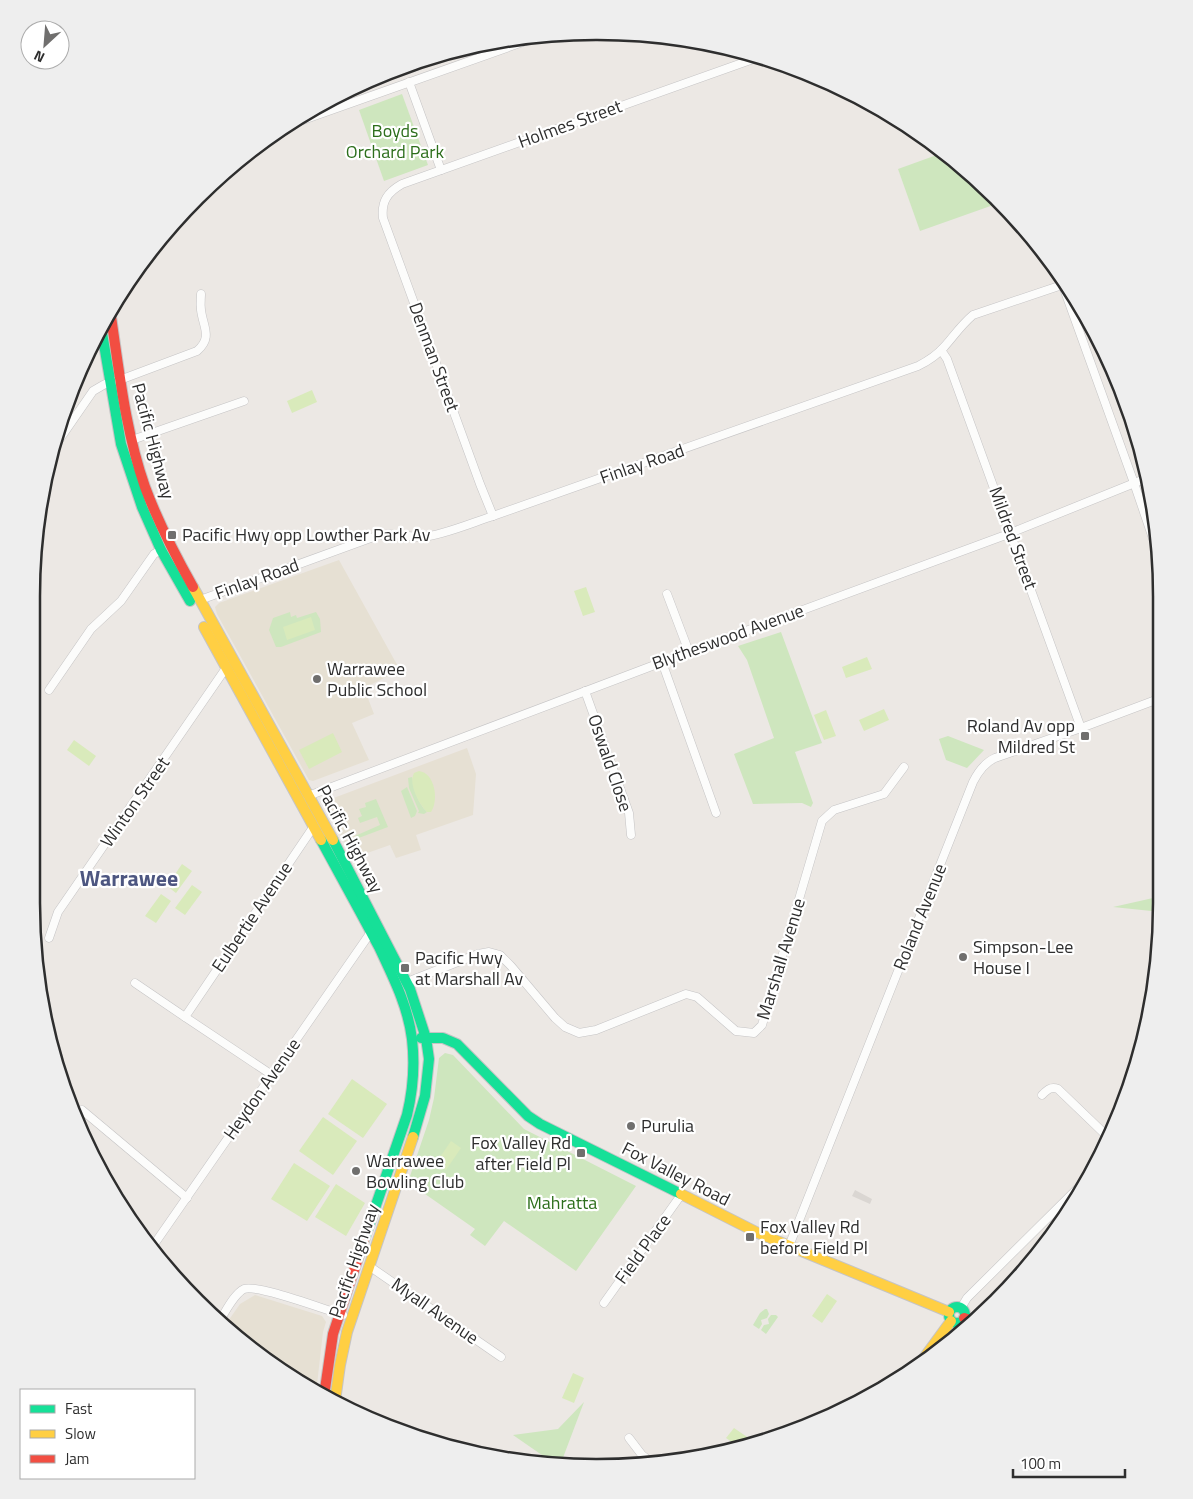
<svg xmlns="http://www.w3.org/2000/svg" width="1193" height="1499" font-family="'Titillium Web',sans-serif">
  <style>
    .education { fill: #e6e0d3 }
    .green { fill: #cee6be }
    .pitch { fill: #d9eabb }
    .plaza { fill: #dad6d2 }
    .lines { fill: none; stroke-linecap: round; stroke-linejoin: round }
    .street-casing { stroke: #c5c4c5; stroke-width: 9 }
    .fast-casing { stroke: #c5c4c5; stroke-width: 12 }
    .slow-casing { stroke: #c5c4c5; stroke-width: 12 }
    .jam-casing { stroke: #c5c4c5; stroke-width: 12 }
    .street { stroke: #fcfcfb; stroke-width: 8 }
    .fast { stroke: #16e098; stroke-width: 10 }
    .slow { stroke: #ffcf43; stroke-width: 10 }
    .jam { stroke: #f24e42; stroke-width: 10 }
    .poi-dot { fill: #706f6e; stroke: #fff; stroke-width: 2 }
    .labels { text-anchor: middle; stroke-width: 4.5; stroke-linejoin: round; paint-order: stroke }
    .street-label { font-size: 18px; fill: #2e2e2e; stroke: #fff }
    .park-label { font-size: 18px; fill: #2c6e1b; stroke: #fff }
    .poi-label { font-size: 18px; fill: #2e2e2e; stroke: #fff; text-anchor: start }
    .district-label { font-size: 22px; font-weight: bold; fill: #4d5680; stroke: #fff }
    .rim { fill: none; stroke: #2e2e2e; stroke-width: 2.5 }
  </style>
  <rect width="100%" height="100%" fill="#ece8e4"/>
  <g class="education">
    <polygon points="339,560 400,670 364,688 374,714 352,723 369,760 313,781 309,780 217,614 215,607 219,603"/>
    <polygon points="467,748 476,774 473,815 416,835 421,850 396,858 390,845 353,858 323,802"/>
    <polygon points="255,1295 322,1316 326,1322 323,1332 316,1393 226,1324 240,1304"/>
  </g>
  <g class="green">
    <polygon points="402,94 428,165 384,181 359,110"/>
    <polygon points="945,152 999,203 920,231 898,169"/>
    <polygon points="290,612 291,617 296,615 297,618 316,612 320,619 321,632 281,647 276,647 269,630 273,618"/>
    <polygon points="781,632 822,743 795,752 813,803 811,807 802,803 753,804 734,754 774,738 747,660 738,646"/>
    <polygon points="948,736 984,750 967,768 946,760 939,739"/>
    <path d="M 412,777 C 415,791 417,802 427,812 L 424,814 L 418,813 L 419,811 L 409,788 L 408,778 Z"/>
    <polygon points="407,787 417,811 415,816 411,818 401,791"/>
    <polygon points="376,799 388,827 356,839 355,836 380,825 377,817 360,823 358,818 362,816 359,809 366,807 365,803"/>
    <polygon points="1162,896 1161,912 1113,907"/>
    <polygon points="445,1053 453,1055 524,1129 636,1186 576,1271 504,1221 485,1246 470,1235 475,1229 408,1182 429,1120 434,1098 439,1058"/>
    <polygon points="765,1309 767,1309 769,1314 767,1318 761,1320 762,1324 759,1329 753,1325 760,1313"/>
    <polygon points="771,1315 776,1315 778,1317 766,1334 761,1330 764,1325 769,1324 768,1319"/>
    <polygon points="584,1402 561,1463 552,1462 513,1435 558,1429"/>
  </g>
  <g class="pitch">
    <polygon points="312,390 317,402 292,413 287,401"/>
    <polygon points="586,587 595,612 583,616 574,591"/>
    <polygon points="311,617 315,630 287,640 283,627"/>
    <polygon points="867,657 872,669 846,678 842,667"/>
    <polygon points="884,709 889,720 864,731 859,720"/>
    <polygon points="826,710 836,736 824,740 814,715"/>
    <polygon points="333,733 342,752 309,769 299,750"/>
    <polygon points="74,740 96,756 89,766 67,750"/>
    <path d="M 419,771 C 435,773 439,800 431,812 L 427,812 C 419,804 408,784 414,773 Z"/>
    <polygon points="182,864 192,871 176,893 167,886"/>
    <polygon points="192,885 202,892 185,915 175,908"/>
    <polygon points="161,894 171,901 156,923 145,916"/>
    <polygon points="352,1079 387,1104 363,1138 328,1114"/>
    <polygon points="323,1117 357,1141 333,1175 299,1151"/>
    <polygon points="451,1141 461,1148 446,1170 436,1163"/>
    <polygon points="294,1163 330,1186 307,1221 271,1199"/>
    <polygon points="336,1184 365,1203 346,1236 315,1217"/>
    <polygon points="827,1294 837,1301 822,1323 812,1316"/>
    <polygon points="573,1373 584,1378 574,1403 562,1398"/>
    <polygon points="734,1428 756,1443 742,1449 726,1438"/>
  </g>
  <polygon class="plaza" points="855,1190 872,1199 870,1204 852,1196"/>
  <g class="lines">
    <g class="street-casing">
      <g id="street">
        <polyline points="409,82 441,170"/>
        <polyline points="289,125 540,36"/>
        <polyline points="1063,286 1134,483 1161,562"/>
        <polyline points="941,350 947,359 1081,728"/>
        <polyline points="132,440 244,401"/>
        <path d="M 55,446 L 93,391 L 105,384 L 125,378 L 197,351 C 213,337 203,327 201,310 C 200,304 201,299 201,294"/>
        <path d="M 493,516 L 480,484 L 383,218 C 381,201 388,192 402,184 L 759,57"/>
        <polyline points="667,594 689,652"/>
        <path d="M 200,600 L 379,535 C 394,532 407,537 422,537 C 441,536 474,522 493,516 L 918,366 C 928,361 937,355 944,347 C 954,336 961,325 973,315 L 1065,284"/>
        <polyline points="662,662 716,813"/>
        <polyline points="49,690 91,629 121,601 154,554 161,550"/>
        <polyline points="585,691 629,813 631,835"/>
        <polyline points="308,796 689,652 1003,536 1147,478"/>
        <polyline points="49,938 58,912 226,668"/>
        <polyline points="407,982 478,954 489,952 500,955 511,966 555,1018 565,1027 579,1033 596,1030 686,994 697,997 736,1031 754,1033 762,1025 822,821 834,810 884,794 904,767"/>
        <polyline points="135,983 185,1017"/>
        <polyline points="272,1075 185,1017 314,826"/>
        <path d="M 1042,1095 C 1047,1090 1051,1086 1058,1089 L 1109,1138"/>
        <polyline points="82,1110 187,1198"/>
        <polyline points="153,1246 371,932"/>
        <path d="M 789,1246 L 973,782 C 978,772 984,763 995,758 L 1081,728 L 1161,698"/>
        <polyline points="369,1266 501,1357"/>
        <polyline points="604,1303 681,1195"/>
        <polyline points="961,1308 967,1298 1086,1180"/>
        <path d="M 220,1320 C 226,1311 234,1294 244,1289 C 258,1284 325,1310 343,1315"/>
        <polyline points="629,1438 642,1455 650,1461"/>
      </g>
    </g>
    <g class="fast-casing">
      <g id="fast">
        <polyline points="101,327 121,444 142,507 161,550 190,601"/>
        <path d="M 321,840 C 340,875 360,911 379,947 C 393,977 408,1006 412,1039 C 415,1065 413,1090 407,1115 L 364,1240"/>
        <polyline points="333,840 410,989 426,1038 429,1059 425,1096 413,1137"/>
        <polyline points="421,1038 443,1038 457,1044 528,1116 540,1124 681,1194"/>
        <circle cx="957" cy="1315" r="8"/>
      </g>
    </g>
    <g class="slow-casing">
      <g id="slow">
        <polyline points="193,587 333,840"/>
        <polyline points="204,627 321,840"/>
        <polyline points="681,1194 758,1233 949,1312"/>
        <polyline points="921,1362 951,1321"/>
        <polyline points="335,1401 340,1365 347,1332 413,1137"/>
      </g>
    </g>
    <g class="jam-casing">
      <g id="jam">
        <path d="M 110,310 C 119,369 125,430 145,487 C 158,522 175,555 193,587"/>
        <polyline points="964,1318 974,1322"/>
        <polyline points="324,1396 333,1334 364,1240"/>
      </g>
    </g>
    <use href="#street" class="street"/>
    <use href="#fast" class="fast"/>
    <use href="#slow" class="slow"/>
    <use href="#jam" class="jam"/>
  </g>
  <g class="poi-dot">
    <rect x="167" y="530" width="10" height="10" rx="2.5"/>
    <circle cx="317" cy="679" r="5"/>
    <rect x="1080" y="731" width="10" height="10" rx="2.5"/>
    <circle cx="963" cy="957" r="5"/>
    <rect x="400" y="963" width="10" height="10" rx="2.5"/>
    <circle cx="631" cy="1126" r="5"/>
    <rect x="576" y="1148" width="10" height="10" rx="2.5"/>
    <circle cx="356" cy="1171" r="5"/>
    <rect x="745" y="1232" width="10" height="10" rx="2.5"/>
  </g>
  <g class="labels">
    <g class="street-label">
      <text transform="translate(570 124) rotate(-20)" y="6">Holmes Street</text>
      <text transform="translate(434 357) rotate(70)" y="6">Denman Street</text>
      <text transform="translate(153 441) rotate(75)" y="6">Pacific Highway</text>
      <text transform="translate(642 464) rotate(-19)" y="6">Finlay Road</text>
      <text transform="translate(1013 538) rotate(70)" y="6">Mildred Street</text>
      <text transform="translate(257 579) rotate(-20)" y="6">Finlay Road</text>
      <text transform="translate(728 637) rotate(-20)" y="6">Blytheswood Avenue</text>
      <text transform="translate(610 763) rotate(71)" y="6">Oswald Close</text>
      <text transform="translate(135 802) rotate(-55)" y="6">Winton Street</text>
      <text transform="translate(350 839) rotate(62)" y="6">Pacific Highway</text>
      <text transform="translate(252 917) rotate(-56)" y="6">Eulbertie Avenue</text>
      <text transform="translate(920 917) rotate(-68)" y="6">Roland Avenue</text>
      <text transform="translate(781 959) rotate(-73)" y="6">Marshall Avenue</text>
      <text transform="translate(262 1089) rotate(-55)" y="6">Heydon Avenue</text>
      <text transform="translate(676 1174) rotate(27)" y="6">Fox Valley Road</text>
      <text transform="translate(643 1249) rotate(-54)" y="6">Field Place</text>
      <text transform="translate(354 1261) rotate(-71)" y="6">Pacific Highway</text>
      <text transform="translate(435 1311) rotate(35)" y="6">Myall Avenue</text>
    </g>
    <g class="park-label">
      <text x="395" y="137">Boyds<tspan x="395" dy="21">Orchard Park</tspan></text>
      <text x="562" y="1209">Mahratta</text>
    </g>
    <g class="poi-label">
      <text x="182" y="541">Pacific Hwy opp Lowther Park Av</text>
      <text x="327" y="675">Warrawee<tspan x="327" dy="21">Public School</tspan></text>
      <text x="1075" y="732" text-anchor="end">Roland Av opp<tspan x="1075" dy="21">Mildred St</tspan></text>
      <text x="973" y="953">Simpson-Lee<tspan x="973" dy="21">House I</tspan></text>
      <text x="415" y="964">Pacific Hwy<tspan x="415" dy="21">at Marshall Av</tspan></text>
      <text x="641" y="1132">Purulia</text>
      <text x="571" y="1149" text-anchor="end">Fox Valley Rd<tspan x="571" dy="21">after Field Pl</tspan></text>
      <text x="366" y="1167">Warrawee<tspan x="366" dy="21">Bowling Club</tspan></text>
      <text x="760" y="1233">Fox Valley Rd<tspan x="760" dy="21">before Field Pl</tspan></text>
    </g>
    <g class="district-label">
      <text x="129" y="886">Warrawee</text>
    </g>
  </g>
  <path d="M0 0H1193V1499H0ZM596 40H597A556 556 0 0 1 1153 596V903A556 556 0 0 1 597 1459H596A556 556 0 0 1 40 903V596A556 556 0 0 1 596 40Z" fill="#eee" fill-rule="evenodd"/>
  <path class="rim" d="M596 40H597A556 556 0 0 1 1153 596V903A556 556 0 0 1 597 1459H596A556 556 0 0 1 40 903V596A556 556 0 0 1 596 40Z"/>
  <rect x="20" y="1389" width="175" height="90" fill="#ffffff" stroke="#ababab"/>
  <rect x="30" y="1405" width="25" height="8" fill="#16e098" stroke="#ababab"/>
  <text x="65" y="1414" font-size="15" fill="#2e2e2e">Fast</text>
  <rect x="30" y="1430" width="25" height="8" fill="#ffcf43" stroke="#ababab"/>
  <text x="65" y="1439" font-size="15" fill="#2e2e2e">Slow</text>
  <rect x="30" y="1455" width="25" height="8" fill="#f24e42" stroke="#ababab"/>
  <text x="65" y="1464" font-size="15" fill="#2e2e2e">Jam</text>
  <g transform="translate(45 45) rotate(206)"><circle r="24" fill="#ffffff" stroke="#ababab"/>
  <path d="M0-4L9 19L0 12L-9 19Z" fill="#706f6e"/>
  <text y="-8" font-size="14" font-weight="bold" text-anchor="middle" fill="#2e2e2e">N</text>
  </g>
  <path d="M1013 1469v8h112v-8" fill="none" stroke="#2e2e2e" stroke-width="2.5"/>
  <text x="1020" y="1469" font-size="15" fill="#2e2e2e" stroke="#ffffff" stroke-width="4" paint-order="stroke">100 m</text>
</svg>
